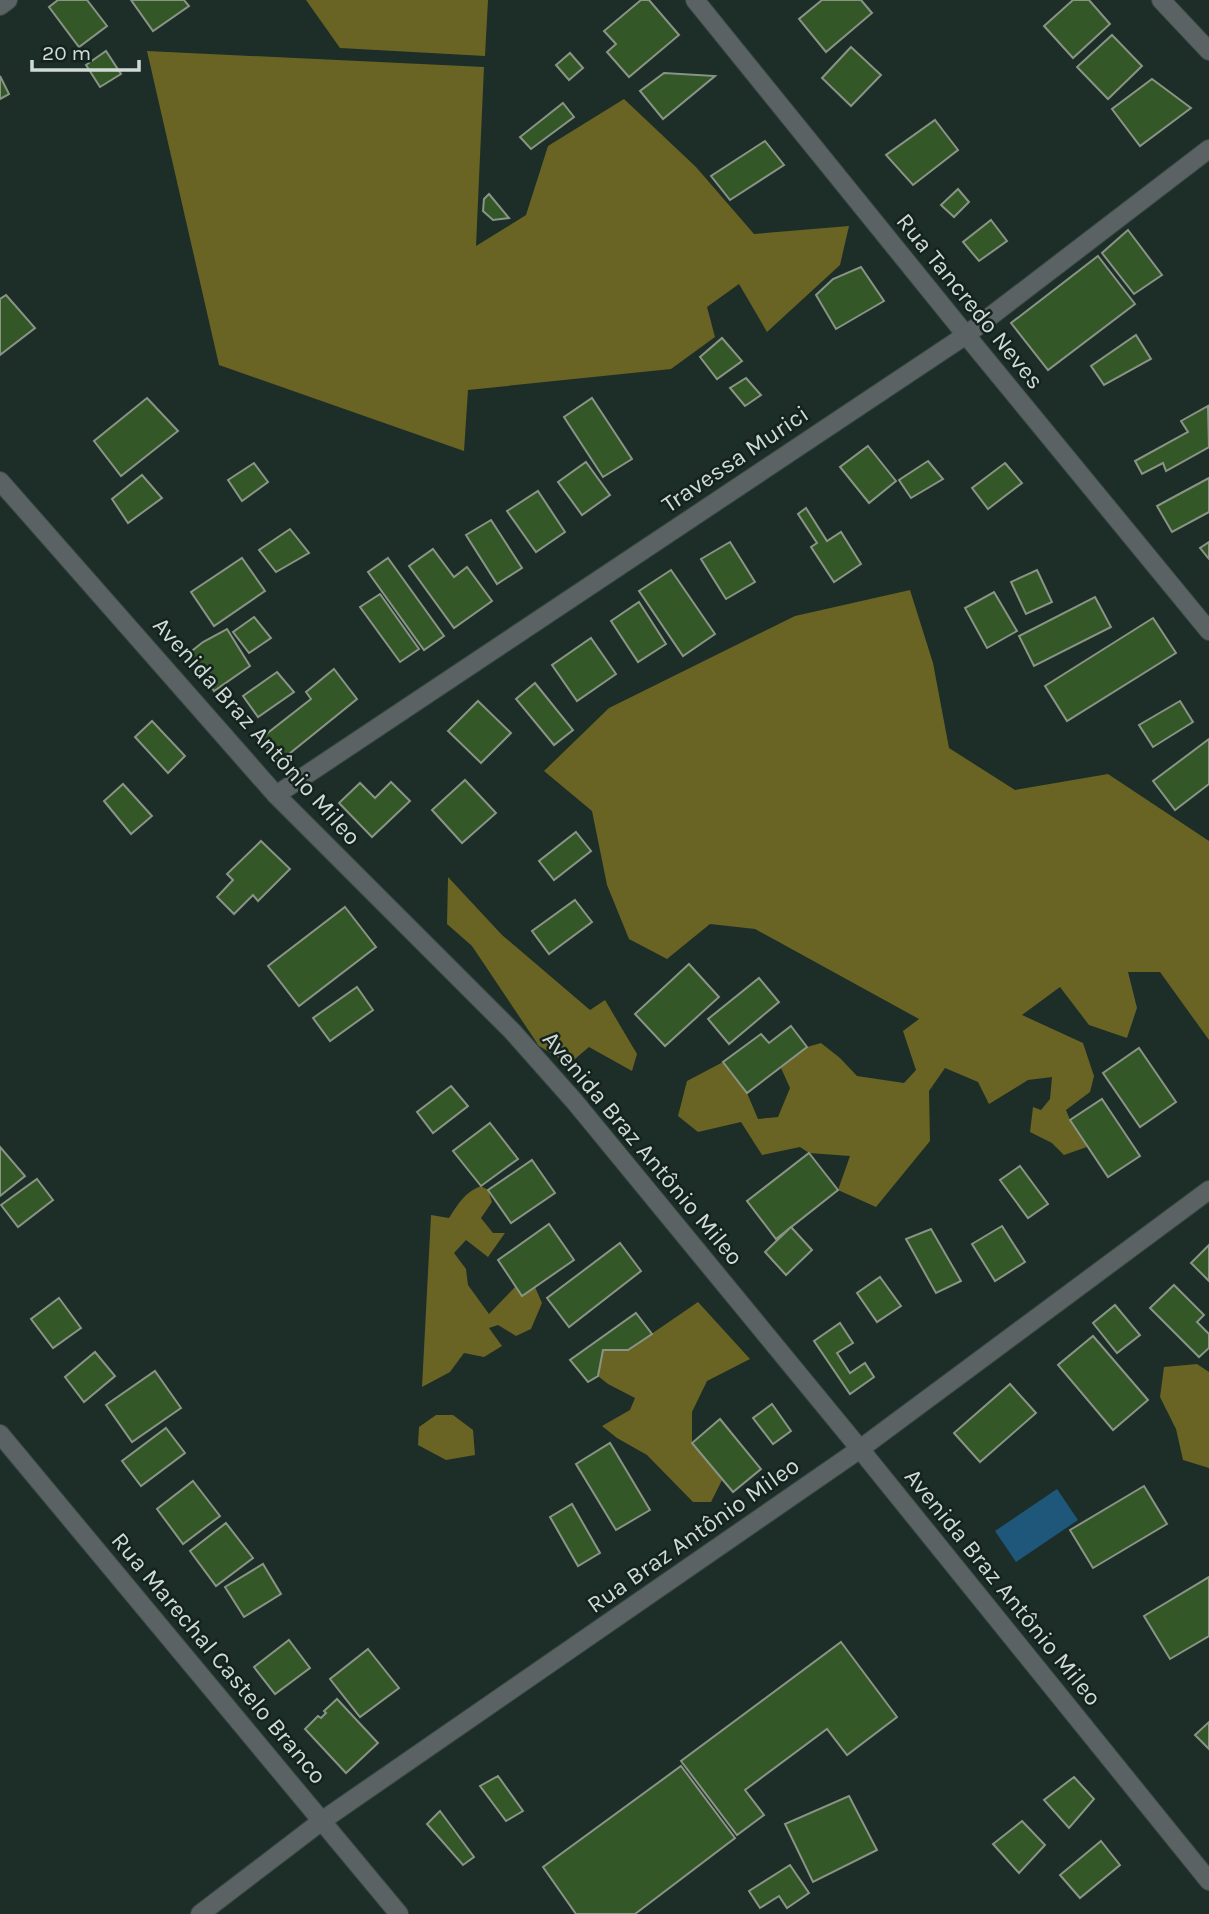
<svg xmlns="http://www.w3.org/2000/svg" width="1209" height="1914" font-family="Karla,sans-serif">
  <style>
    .forest { fill: #696324 }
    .water { fill: #1f577b }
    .building { fill: #345728; stroke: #8a9486; stroke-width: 2 }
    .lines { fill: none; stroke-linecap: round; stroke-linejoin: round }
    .minor-casing { stroke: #3a4944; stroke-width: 20 }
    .minor { stroke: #5a6263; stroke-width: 18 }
    .labels { text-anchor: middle; stroke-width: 5; stroke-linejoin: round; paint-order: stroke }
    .street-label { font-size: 24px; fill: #d0dad6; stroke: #14231e }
  </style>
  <rect width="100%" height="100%" fill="#1d2d28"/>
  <g class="forest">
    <polygon points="306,0 488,0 485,56 340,48"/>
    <polygon points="147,51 484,67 476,246 526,215 548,146 624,99 696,167 754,234 849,226 840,265 767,332 739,284 707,307 715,337 671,369 468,390 464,451 219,365"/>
    <polygon points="910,590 933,663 949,748 1015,790 1108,774 1209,841 1209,1040 1160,972 1128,972 1137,1008 1127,1038 1089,1025 1060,987 1022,1015 1083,1043 1094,1076 1090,1092 1066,1110 1070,1120 1087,1147 1064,1155 1052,1143 1030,1132 1033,1107 1041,1110 1050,1099 1052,1077 1028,1080 989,1104 978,1082 945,1068 929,1091 930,1141 876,1207 838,1190 850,1156 809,1153 800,1147 762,1155 741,1122 698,1132 678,1116 687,1081 723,1062 747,1093 758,1119 778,1117 790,1088 781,1068 807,1047 821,1043 840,1058 857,1076 904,1083 916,1070 903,1031 919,1019 755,929 710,924 667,959 629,939 607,885 592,811 544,771 609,708 795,616"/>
    <polygon points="448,877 502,935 590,1010 605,1000 637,1054 632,1071 589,1047 569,1064 539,1046 472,946 447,924"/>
    <path d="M 481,1186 L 488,1190 L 492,1202 L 481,1218 L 493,1233 L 505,1233 L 488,1257 L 466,1240 L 454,1253 L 466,1269 L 468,1285 L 489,1314 L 516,1286 L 535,1287 L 542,1303 L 531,1329 L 516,1336 L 498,1325 L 489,1328 L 502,1346 L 484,1357 L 464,1353 L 450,1372 L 422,1387 L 431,1215 L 449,1218 C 458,1204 465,1192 481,1186 Z"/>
    <polygon points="698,1302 750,1359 707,1381 692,1412 692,1443 722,1480 711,1502 693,1502 647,1455 617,1438 602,1426 630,1410 635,1398 608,1384 598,1376 603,1350 628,1350"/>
    <polygon points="1197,1364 1209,1372 1209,1468 1183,1460 1176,1429 1160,1397 1164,1367"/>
    <polygon points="436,1415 453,1415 473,1430 475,1455 446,1460 418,1445 419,1427"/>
  </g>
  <polygon class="water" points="1057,1489 1078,1520 1016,1562 995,1531"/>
  <g class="building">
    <polygon points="58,0 87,0 107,26 79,47 49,7"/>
    <polygon points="131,0 184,0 189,6 153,31"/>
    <polygon points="641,0 649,0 679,35 629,77 607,52 616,44 604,31"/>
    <polygon points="822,0 861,0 872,13 826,52 799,19"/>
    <polygon points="1073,0 1089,0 1110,24 1073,58 1044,26"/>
    <polygon points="1112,35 1142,66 1108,99 1077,67"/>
    <polygon points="851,47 881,75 851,106 822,78"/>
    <polygon points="106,51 121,74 100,87 86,65"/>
    <polygon points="570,53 583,68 569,80 556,65"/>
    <polygon points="664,73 715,76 663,119 640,91"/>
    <polygon points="0,76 9,94 0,99"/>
    <polygon points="1152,79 1191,108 1140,146 1112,109"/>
    <polygon points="563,103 574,117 531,149 520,137"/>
    <polygon points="935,120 958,150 913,185 886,155"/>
    <polygon points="765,141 784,165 730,200 711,176"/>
    <polygon points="958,189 969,202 954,217 941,205"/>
    <polygon points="489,194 509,218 493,220 483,211 484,199"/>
    <polygon points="991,220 1007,241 979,261 963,242"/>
    <polygon points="1128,230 1162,275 1134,294 1102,253"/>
    <polygon points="1098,256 1135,304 1048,370 1011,323"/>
    <polygon points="861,267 884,301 836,329 816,295 833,279"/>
    <polygon points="6,295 35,328 0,355 0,299"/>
    <polygon points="1136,335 1151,359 1104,385 1091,366"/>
    <polygon points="722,338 742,361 717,379 700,357"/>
    <polygon points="746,378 761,395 745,406 730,388"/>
    <polygon points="147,398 178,431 121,476 94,441"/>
    <polygon points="592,398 632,459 603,477 564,417"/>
    <polygon points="1208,406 1209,447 1166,471 1163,463 1142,474 1135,461 1188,432 1181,421"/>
    <polygon points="868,446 896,481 869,503 840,467"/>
    <polygon points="928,461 943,479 911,498 899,480"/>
    <polygon points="586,462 610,495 582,515 558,482"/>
    <polygon points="254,463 268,482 242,501 228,480"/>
    <polygon points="1005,463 1022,483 988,509 972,488"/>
    <polygon points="142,475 162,498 128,523 112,499"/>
    <polygon points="1209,478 1209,512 1172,532 1157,506"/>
    <polygon points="538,491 565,532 536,552 507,511"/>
    <polygon points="806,508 827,541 841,532 861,564 834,582 811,547 817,543 798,514"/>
    <polygon points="491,520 522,568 497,584 466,535"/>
    <polygon points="290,529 309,553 276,572 259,550"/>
    <polygon points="730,542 755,582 726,599 701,559"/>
    <polygon points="1209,542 1209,559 1200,548"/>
    <polygon points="433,549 454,577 467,567 492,601 454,628 409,566"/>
    <polygon points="242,558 265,591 214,626 191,592"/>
    <polygon points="388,558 444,636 424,650 368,572"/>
    <polygon points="671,570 715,634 683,656 639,591"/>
    <polygon points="1037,570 1052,602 1026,614 1011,582"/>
    <polygon points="994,592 1017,631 987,648 965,608"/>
    <polygon points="380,594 419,649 400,662 360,607"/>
    <polygon points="1095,597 1111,627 1034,666 1019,636"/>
    <polygon points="639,602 666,644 638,662 611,621"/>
    <polygon points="254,617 271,638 249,653 233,632"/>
    <polygon points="1153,618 1176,653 1067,721 1045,686"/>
    <polygon points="227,629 250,666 214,691 188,654 203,642"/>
    <polygon points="591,638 616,674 577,701 552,665"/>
    <polygon points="334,669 357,699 279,762 260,739 311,699 306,692"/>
    <polygon points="277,672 294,692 258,717 243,696"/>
    <polygon points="535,683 573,730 554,745 516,699"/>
    <polygon points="478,701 511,733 481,763 448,731"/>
    <polygon points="1180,701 1193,722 1153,747 1139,725"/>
    <polygon points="152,721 185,756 168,773 135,737"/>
    <polygon points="1209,739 1209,784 1175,810 1153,781"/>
    <polygon points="465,780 496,813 462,843 432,810"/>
    <polygon points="391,782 410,801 372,837 339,803 360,783 375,798"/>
    <polygon points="123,784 152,816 131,834 104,801"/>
    <polygon points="576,832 591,851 554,880 539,861"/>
    <polygon points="261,841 290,869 258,901 253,895 234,914 217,897 233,880 227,874"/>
    <polygon points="575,900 592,922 549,954 532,931"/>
    <polygon points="345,907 376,947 299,1006 268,966"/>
    <polygon points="689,964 719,997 665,1046 635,1014"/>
    <polygon points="759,978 779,1002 729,1044 708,1019"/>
    <polygon points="357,987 373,1010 330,1041 313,1018"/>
    <polygon points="791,1026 807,1047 747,1093 723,1062 761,1034 769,1043"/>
    <polygon points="1139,1048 1176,1102 1140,1127 1103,1073"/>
    <polygon points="451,1086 468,1106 433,1133 417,1112"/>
    <polygon points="1102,1099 1140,1156 1108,1177 1070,1120"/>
    <polygon points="490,1123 518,1159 481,1186 453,1151"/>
    <polygon points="0,1147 25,1176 0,1196"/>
    <polygon points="809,1153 838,1190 776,1239 747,1201"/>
    <polygon points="532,1160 555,1193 511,1223 488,1190"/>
    <polygon points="1020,1166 1048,1204 1028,1218 1000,1180"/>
    <polygon points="37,1179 53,1200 18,1227 1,1205"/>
    <polygon points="549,1224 574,1260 522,1296 498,1260"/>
    <polygon points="1002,1226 1025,1262 995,1281 972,1244"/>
    <polygon points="791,1227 812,1250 786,1275 765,1252"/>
    <polygon points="931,1229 961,1281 936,1293 906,1239"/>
    <polygon points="620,1243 641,1271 569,1327 547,1298"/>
    <polygon points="1209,1245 1209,1281 1191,1263"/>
    <polygon points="880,1277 901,1306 877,1322 857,1293"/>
    <polygon points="1174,1285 1204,1315 1197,1322 1209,1334 1209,1348 1199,1357 1150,1308"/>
    <polygon points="59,1298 81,1328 53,1348 31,1319"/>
    <polygon points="1115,1305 1140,1335 1117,1353 1093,1323"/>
    <polygon points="636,1313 652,1334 628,1350 603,1350 598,1376 588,1382 570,1360"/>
    <polygon points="840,1323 853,1343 837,1353 850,1373 865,1363 874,1377 850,1394 814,1341"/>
    <polygon points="1093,1336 1148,1400 1113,1430 1058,1365"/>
    <polygon points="95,1352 115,1376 84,1402 65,1377"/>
    <polygon points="155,1371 181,1408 132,1442 106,1405"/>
    <polygon points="1010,1384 1036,1413 980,1462 954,1433"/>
    <polygon points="772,1404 791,1431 773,1444 753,1418"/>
    <polygon points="720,1419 761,1469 733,1492 692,1443"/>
    <polygon points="166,1428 185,1453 141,1486 122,1461"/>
    <polygon points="610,1443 650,1510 616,1530 576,1464"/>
    <polygon points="193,1481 220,1516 183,1544 157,1509"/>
    <polygon points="1144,1486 1167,1524 1093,1568 1070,1530"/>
    <polygon points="572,1504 600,1553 578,1566 550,1517"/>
    <polygon points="226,1523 253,1558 216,1586 190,1551"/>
    <polygon points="263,1564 281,1594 244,1617 225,1587"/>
    <polygon points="1209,1577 1209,1636 1170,1659 1144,1616"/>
    <polygon points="289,1640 310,1668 275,1694 254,1667"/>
    <polygon points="841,1642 897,1717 847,1755 827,1729 745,1790 764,1815 737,1835 681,1761"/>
    <polygon points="368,1649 399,1688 360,1717 330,1679"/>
    <polygon points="337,1699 378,1743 346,1773 305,1729 318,1716 321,1718 326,1713 324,1711"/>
    <polygon points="1209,1722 1209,1749 1195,1735"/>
    <polygon points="681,1766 735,1838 635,1914 576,1914 543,1867"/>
    <polygon points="498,1776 523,1811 506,1821 480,1786"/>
    <polygon points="1074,1777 1094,1799 1069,1828 1044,1800"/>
    <polygon points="849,1796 877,1850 813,1882 785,1824"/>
    <polygon points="440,1811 474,1857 463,1865 427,1824"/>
    <polygon points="1022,1821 1045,1845 1019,1873 993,1844"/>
    <polygon points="1101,1841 1120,1865 1080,1898 1060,1875"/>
    <polygon points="790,1865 809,1893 787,1908 779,1896 760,1908 749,1891"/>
  </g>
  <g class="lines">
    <g class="minor-casing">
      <g id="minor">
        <polyline points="695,0 966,335 1209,631"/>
        <polyline points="1161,0 1209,51"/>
        <polyline points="0,6 8,0"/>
        <polyline points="0,481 276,795 512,1031 575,1102 860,1449 1209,1881"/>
        <polyline points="276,795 966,335 1209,149"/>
        <polyline points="0,1434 399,1914"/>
        <polyline points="200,1914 323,1820 860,1449 1209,1190"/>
      </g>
    </g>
    <use href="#minor" class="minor"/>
  </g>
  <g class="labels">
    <g class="street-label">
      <text transform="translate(970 301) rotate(51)" y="8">Rua Tancredo Neves</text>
      <text transform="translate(735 459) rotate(-34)" y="8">Travessa Murici</text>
      <text transform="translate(257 731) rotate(48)" y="8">Avenida Braz Antônio Mileo</text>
      <text transform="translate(643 1148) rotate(50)" y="8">Avenida Braz Antônio Mileo</text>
      <text transform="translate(693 1535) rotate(-35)" y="8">Rua Braz Antônio Mileo</text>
      <text transform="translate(1003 1587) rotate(51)" y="8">Avenida Braz Antônio Mileo</text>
      <text transform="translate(219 1658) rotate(50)" y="8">Rua Marechal Castelo Branco</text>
    </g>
  </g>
  <path d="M32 60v10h107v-10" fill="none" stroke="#d0dad6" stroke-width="3.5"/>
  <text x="42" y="60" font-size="21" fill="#d0dad6" stroke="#14231e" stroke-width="5" paint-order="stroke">20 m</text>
</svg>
